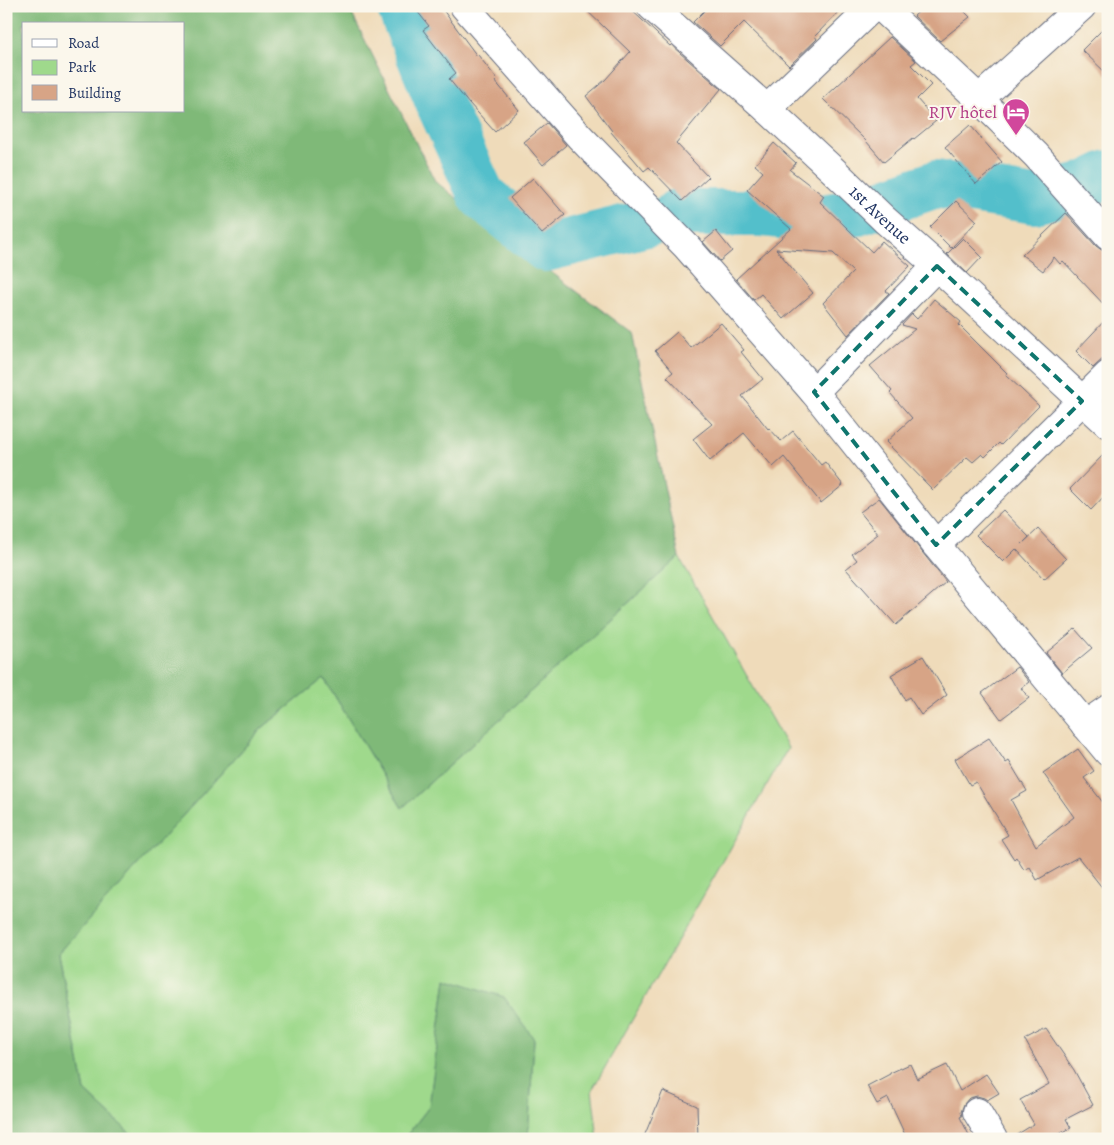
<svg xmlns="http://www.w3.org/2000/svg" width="1114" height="1145" font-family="Alegreya,serif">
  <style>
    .green { fill: #9fd98c; stroke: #5d8475 }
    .forest { fill: #7fb978; stroke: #4d746b; fill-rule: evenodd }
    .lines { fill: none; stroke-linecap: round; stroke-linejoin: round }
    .river { stroke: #52bfcb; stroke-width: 48 }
    .building { fill: #d7a486 }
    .minor-casing { stroke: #656b7e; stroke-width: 30 }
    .minor { stroke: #fff; stroke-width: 28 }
    .marked { fill: none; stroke: #0f766e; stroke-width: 4; stroke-dasharray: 10 6; stroke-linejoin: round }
    .labels { text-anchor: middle; stroke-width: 4; stroke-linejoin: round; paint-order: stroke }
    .hotel-label { font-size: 18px; fill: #b23c85; stroke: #fbf7ec; text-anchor: end }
    .street-label { font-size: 18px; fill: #1b2f5e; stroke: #fbf7ec }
  </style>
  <rect width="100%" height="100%" fill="#fbf7ec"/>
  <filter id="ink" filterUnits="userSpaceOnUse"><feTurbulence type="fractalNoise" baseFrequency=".02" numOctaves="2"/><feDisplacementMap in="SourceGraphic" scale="10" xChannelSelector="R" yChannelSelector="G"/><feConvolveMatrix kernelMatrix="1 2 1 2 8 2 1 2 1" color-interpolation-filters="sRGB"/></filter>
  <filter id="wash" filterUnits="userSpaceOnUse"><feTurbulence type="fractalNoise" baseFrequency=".0096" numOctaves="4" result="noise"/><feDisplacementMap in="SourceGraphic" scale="20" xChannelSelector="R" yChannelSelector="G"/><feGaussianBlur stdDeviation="1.12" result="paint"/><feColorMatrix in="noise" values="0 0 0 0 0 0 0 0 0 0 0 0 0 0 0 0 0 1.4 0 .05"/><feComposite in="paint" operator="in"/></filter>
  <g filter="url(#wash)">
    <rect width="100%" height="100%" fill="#efdbba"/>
    <polygon class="green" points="679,557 788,748 592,1090 598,1139 528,1139 534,1039 446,979 429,1107 404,1139 136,1139 85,1091 58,954 262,728 324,678 402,808"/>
    <g class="forest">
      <path d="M 6,6 L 348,6 L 435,181 L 502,235 L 632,333 L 679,557 L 402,808 L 324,678 L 262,728 L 58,954 L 85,1091 L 136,1139 L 6,1139 ZM 24,24 L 184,24 L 184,111 L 24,111 Z"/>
      <polygon points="446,978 504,997 534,1039 528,1139 404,1139 429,1107"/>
    </g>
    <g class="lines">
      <g class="river">
        <polyline points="400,6 440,105 482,196 546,248 651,222"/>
        <polyline points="677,213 761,213 817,219 858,212 936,184 1034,200 1081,187 1108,174"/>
      </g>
    </g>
    <g id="blocks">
      <g class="building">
        <polygon points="413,6 440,6 477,56 478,55 497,79 495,81 519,110 495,132 469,103 469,104 449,79 456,73 423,30 429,26"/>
        <polygon points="582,6 627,6 670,46 671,45 721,89 676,143 708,177 682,201 649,167 644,171 611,132 612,131 586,96 605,80 630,52"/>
        <polygon points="709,6 844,6 815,36 817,39 789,66 744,22 720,46 693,22"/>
        <polygon points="925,6 959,6 970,17 940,41 914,16"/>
        <polygon points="1108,24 1108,75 1082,50"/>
        <polygon points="890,37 916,61 911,65 931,85 917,99 936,121 914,139 913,138 884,162 866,141 823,99"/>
        <polygon points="547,123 566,145 543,165 524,142"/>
        <polygon points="970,125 1002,162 976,184 945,147"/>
        <polygon points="774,143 796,163 790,170 824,196 820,202 872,252 882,241 910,266 886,291 889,293 848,335 823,303 853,272 833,253 776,249 813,293 783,319 761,294 754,300 736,279 791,229 747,190 763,172 755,165"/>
        <polygon points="533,178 565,215 542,234 510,198"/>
        <polygon points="956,201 977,221 951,248 930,227"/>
        <polygon points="1066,213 1096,246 1103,251 1108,252 1108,309 1063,261 1060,264 1054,257 1043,271 1022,255"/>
        <polygon points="716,231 732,251 720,261 703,242"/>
        <polygon points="963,238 982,257 967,273 947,254"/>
        <polygon points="934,299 961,322 959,325 1007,373 1006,375 1039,406 1001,445 999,443 985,457 982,454 973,462 967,457 933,490 886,442 912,418 890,393 892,391 870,366 915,329 902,325 912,314 917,319"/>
        <polygon points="1108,317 1108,354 1093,368 1076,351"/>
        <polygon points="721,323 744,350 741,352 763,379 742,396 768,429 769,428 781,441 793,431 821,465 825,462 843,485 821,503 784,457 773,467 744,433 710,461 693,439 712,424 667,377 673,372 655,351 677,332 691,348"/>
        <polygon points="1108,450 1108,492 1091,510 1070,489"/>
        <polygon points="879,498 946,582 896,625 846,569 857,560 852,554 878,534 860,512"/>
        <polygon points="1003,510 1029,537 1022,544 1038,529 1066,559 1044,579 1016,549 1003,562 976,535"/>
        <polygon points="1075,629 1092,648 1062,673 1046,653"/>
        <polygon points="923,656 947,695 921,715 909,697 905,700 891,675"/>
        <polygon points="1017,667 1029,682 1021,688 1029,698 1001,719 982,693"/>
        <polygon points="989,738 1006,763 1009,761 1027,791 1011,800 1036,846 1074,817 1043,773 1078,749 1094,771 1084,778 1108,809 1108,895 1078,857 1037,880 1030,867 1024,870 1016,857 1014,859 1001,839 1008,835 976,782 970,785 955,759"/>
        <polygon points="1046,1029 1074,1070 1093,1105 1066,1119 1071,1128 1049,1139 1010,1139 1034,1124 1020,1100 1049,1084 1025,1040"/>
        <polygon points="910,1064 917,1079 947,1065 960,1091 986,1074 999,1093 987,1100 984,1098 977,1096 969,1098 964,1104 961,1112 962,1116 960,1117 971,1139 907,1139 888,1098 877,1104 867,1086 890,1074 890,1073"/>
        <polygon points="663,1091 697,1106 698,1139 643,1139"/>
      </g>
    </g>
  </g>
  <g filter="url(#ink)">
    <use href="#blocks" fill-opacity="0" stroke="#656b7e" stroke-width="1"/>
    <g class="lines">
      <g class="minor-casing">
        <g id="minor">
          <polyline points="464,6 580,137 687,247 814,392 936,545 1108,752"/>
          <path id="s1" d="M 651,6 L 767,109 L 834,171 L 885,220 L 937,266 L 1108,424"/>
          <polyline points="880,6 979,99 1036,155 1108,236"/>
          <polyline points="979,99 1082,6"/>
          <polyline points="767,109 874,6"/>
          <polyline points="814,392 937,266"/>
          <polyline points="936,545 1108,375"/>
          <polyline points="1085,725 1108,709"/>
          <polyline points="977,1112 993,1139"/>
        </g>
      </g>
      <use href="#minor" class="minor"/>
    </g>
  </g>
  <path class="marked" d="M 937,266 L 1082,401 L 936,545 L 814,392 Z"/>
  <defs>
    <g id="hotel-pin" transform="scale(1.4375)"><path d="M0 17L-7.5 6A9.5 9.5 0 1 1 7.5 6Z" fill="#d1479c" stroke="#fbf7ec"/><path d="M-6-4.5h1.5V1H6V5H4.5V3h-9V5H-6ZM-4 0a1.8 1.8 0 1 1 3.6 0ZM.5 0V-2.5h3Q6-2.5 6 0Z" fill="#fff"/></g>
  </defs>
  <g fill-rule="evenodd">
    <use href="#hotel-pin" x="1016" y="112"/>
  </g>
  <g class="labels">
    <g class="hotel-label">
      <text x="997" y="118">RJV hôtel</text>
    </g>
    <g class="street-label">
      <text dy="6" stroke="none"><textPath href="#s1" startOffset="310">1st Avenue</textPath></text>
    </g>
  </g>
  <rect width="1114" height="1145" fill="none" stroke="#fbf7ec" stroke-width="25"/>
  <rect x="22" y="22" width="162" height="90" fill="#fbf7ec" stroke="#a1a7b3"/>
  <rect x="32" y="39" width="25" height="8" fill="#ffffff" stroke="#a1a7b3"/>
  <text x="68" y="48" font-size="15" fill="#1b2f5e">Road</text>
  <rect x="32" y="60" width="25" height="15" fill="#9fd98c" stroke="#a1a7b3"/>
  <text x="68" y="72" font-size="15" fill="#1b2f5e">Park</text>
  <rect x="32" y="85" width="25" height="15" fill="#d7a486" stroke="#a1a7b3"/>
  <text x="68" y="98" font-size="15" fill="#1b2f5e">Building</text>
</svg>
